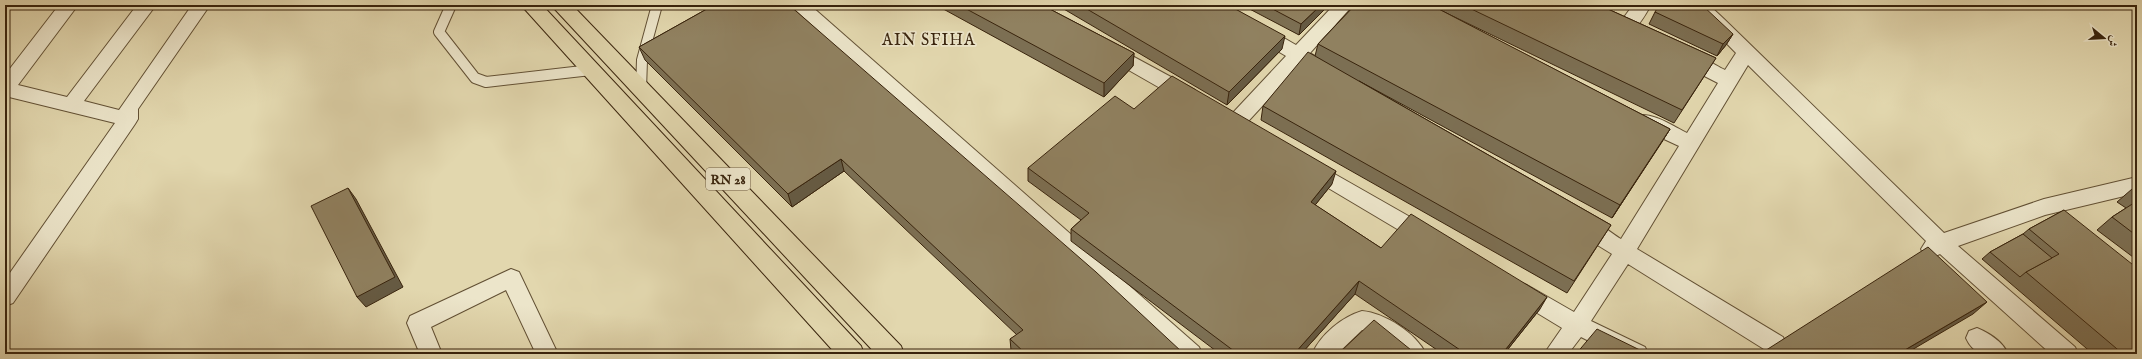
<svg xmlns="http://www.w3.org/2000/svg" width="2142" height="359" font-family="'IM FELL English',Amiri,serif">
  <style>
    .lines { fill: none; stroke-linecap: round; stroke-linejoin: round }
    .lane-casing { stroke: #625034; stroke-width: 12 }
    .street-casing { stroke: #625034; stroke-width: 2 }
    .highway-casing { stroke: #38230c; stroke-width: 2 }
    .lane { stroke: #ece5ca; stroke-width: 10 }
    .street { fill: #ece5ca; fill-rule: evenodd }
    .highway { fill: #e2d7ae; fill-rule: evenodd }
    .wall { fill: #7c6f53; stroke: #38230c }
    .shaded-wall { fill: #655a43; stroke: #38230c }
    .building { fill: #908160; stroke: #38230c }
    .labels { text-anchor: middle; stroke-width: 3.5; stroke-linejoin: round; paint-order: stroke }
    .shield { fill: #ece5ca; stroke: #6e5d45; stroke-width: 1 }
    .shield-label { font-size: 13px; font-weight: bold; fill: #38230c }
    .quarter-label { font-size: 16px; letter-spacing: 1px; fill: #38230c; stroke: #ece5ca }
  </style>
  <rect width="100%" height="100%" fill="#e2d7ae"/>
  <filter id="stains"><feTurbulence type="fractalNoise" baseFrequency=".005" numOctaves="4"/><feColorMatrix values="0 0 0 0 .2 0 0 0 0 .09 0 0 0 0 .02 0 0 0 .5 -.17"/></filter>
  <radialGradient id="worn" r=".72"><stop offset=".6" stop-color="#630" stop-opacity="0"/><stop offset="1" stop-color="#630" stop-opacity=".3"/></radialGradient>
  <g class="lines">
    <g class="lane-casing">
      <g id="lane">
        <polyline points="451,5 439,32 475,78 486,82 591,70"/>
        <polyline points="641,89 642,60 657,5"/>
      </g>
    </g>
    <g class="street-casing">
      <g id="street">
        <polygon points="59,5 78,5 18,85 67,97 137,5 156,5 84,101 119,110 192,5 210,5 138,109 138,119 135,124 13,303 5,306 5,280 115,123 5,96 5,75"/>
        <polygon points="790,5 810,5 1199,347 1202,354 1175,354"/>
        <path d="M 1204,5 L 1227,5 L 1296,45 L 1334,5 L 1353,5 L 1310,53 L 1334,67 L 1336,72 L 1334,77 C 1321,81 1310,71 1300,65 L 1242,128 L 1235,130 L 1228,128 L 1225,123 L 1228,118 L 1286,56 L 1207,9 Z"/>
        <path d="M 1633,5 L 1651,5 C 1644,17 1634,37 1619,32 L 1616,28 Z"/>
        <path d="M 1689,5 L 1709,5 L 1724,19 L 1944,233 L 2044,199 L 2137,177 L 2137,193 L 2045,215 L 1958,246 L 2075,347 L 2078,354 L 2051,354 L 1940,254 L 1931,258 L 1924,255 L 1921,249 L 1926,241 L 1748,65 L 1637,249 L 1783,337 L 1786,344 L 1783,351 L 1775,354 L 1767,351 L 1628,264 L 1591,321 L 1645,347 L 1648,354 L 1615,354 L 1581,337 L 1568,354 L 1544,354 L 1562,328 L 1511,297 L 1508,291 L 1511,285 L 1519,282 L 1527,285 L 1574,312 L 1612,254 L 1573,230 L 1570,224 L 1573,218 C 1589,213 1608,231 1621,239 L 1679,146 L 1636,126 L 1633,121 L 1636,116 C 1651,111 1673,126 1687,133 L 1718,83 L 1679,63 L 1676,58 L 1679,53 C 1693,49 1712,64 1725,70 L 1736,53 Z"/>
        <polygon points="1110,44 1195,90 1197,95 1195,100 1188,102 1181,100 1104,56 1101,51 1104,46"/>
        <polygon points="1310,160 1433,230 1436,236 1433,242 1426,244 1419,242 1303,173 1300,168 1303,163"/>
        <polygon points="511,269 519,272 558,354 536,354 506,290 431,327 442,354 420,354 407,323 410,316"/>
        <path d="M 1362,311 C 1385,313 1416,333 1426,354 L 1400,354 C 1389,344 1377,332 1362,330 L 1337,354 L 1312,354 C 1321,334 1342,317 1362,311 Z"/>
        <path d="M 1977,328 C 1989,333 2003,342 2008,354 C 1989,354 1975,358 1966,338 L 1969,331 Z"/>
      </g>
    </g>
    <g class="highway-casing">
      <g id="highway">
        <polygon points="521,5 542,5 861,346 864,354 836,354"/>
        <polygon points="551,5 572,5 901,346 904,354 876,354"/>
      </g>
    </g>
    <use href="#lane" class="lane"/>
    <use href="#street" class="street"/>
    <use href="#highway" class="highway"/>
  </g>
  <g class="wall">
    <polygon points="714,5 1182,354 1015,354 1011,350 1010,339 1017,335 844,171 792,207 645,60 639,47"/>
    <polygon points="936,5 1042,5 1134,53 1133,66 1104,97"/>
    <polygon points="1057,5 1228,5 1282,49 1227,105"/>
    <polygon points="1242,5 1329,5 1299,35"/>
    <polygon points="1355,5 1599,5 1716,58 1674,123 1438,9 1670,129 1612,218 1359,81 1611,225 1567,293 1261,120 1263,106 1315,56 1318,44"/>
    <polygon points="1618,5 1626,5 1624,8"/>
    <polygon points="1655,12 1733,34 1726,45 1717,56 1649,24"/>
    <polygon points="1134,109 1332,184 1315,205 1381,248 1540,309 1504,354 1443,354 1355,294 1301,354 1220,354 1071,241 1071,229 1081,220 1028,181 1028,168"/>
    <polygon points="2137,186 2137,260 2097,230 2112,217 2126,208 2117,202 2132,189"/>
    <polygon points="2064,210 2137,354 2093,354 1982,259 1990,252 2023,234 2029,229"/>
  </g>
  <g class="shaded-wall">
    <polygon points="1321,5 1329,5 1299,35 1301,24"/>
    <polygon points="1733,34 1726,45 1717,56 1723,44"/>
    <polygon points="1285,36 1282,49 1227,105 1229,92"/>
    <polygon points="1134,53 1133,66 1104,97 1104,83"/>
    <polygon points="1670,129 1662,142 1612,218 1620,205"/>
    <polygon points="841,159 844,171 792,207 788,194"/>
    <polygon points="1336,171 1332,184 1308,214 1311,202"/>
    <polygon points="348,188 356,199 403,287 366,307 357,297"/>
    <polygon points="1359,281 1355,294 1301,354 1294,354"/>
    <polygon points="1547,297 1540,309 1504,354 1502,354"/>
    <polygon points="1987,302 1973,314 1905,354 1898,354"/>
  </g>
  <g class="building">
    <polygon points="714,5 789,5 1096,272 1182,352 1180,354 1026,354 1010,339 1023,330 841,159 788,194 639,47"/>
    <polygon points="959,5 1042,5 1134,53 1104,83"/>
    <polygon points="1080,5 1228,5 1285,36 1229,92"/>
    <polygon points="1265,5 1321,5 1301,24"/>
    <polygon points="1355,5 1431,5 1670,129 1620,205 1318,44"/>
    <polygon points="1463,5 1599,5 1716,58 1682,110"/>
    <polygon points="1659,5 1702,5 1733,34 1723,44 1655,12"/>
    <polygon points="1308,52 1611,225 1574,281 1263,106"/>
    <polygon points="1172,76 1336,171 1311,202 1381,248 1411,214 1547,297 1502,354 1466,354 1359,281 1294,354 1238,354 1071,229 1089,213 1028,168 1115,96 1134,109"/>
    <polygon points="2137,186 2137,193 2132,189"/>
    <polygon points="348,188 395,277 357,297 311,206"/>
    <polygon points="2137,201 2137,236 2112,217"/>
    <polygon points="2064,210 2137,268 2137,354 2123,354 2026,272 2059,254 2029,229"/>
    <polygon points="2023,234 2052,258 2026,272 2020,277 1990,252"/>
    <polygon points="1928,247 1987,302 1898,354 1760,354"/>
    <polygon points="1374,320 1416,354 1338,354"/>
    <polygon points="1597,329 1648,354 1576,354"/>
  </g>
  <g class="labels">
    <rect class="shield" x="706" y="168" width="44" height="22" rx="3"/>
    <g class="shield-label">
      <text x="728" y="184">RN 28</text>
    </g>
    <g class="quarter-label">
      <text x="929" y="45">AIN SFIHA</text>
    </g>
  </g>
  <rect width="2142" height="359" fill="none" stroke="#e2d7ae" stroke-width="20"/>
  <rect x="6" y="6" width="2130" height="347" fill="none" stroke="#38230c" stroke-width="2"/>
  <rect x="10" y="10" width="2122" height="339" fill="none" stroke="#38230c"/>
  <g transform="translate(2104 38) rotate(108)" stroke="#ece5ca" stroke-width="3" paint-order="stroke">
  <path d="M0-3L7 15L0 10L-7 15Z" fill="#38230c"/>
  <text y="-6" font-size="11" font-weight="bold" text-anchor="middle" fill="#38230c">ش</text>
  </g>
  <rect width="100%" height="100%" filter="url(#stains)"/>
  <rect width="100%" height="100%" fill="url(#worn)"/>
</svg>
